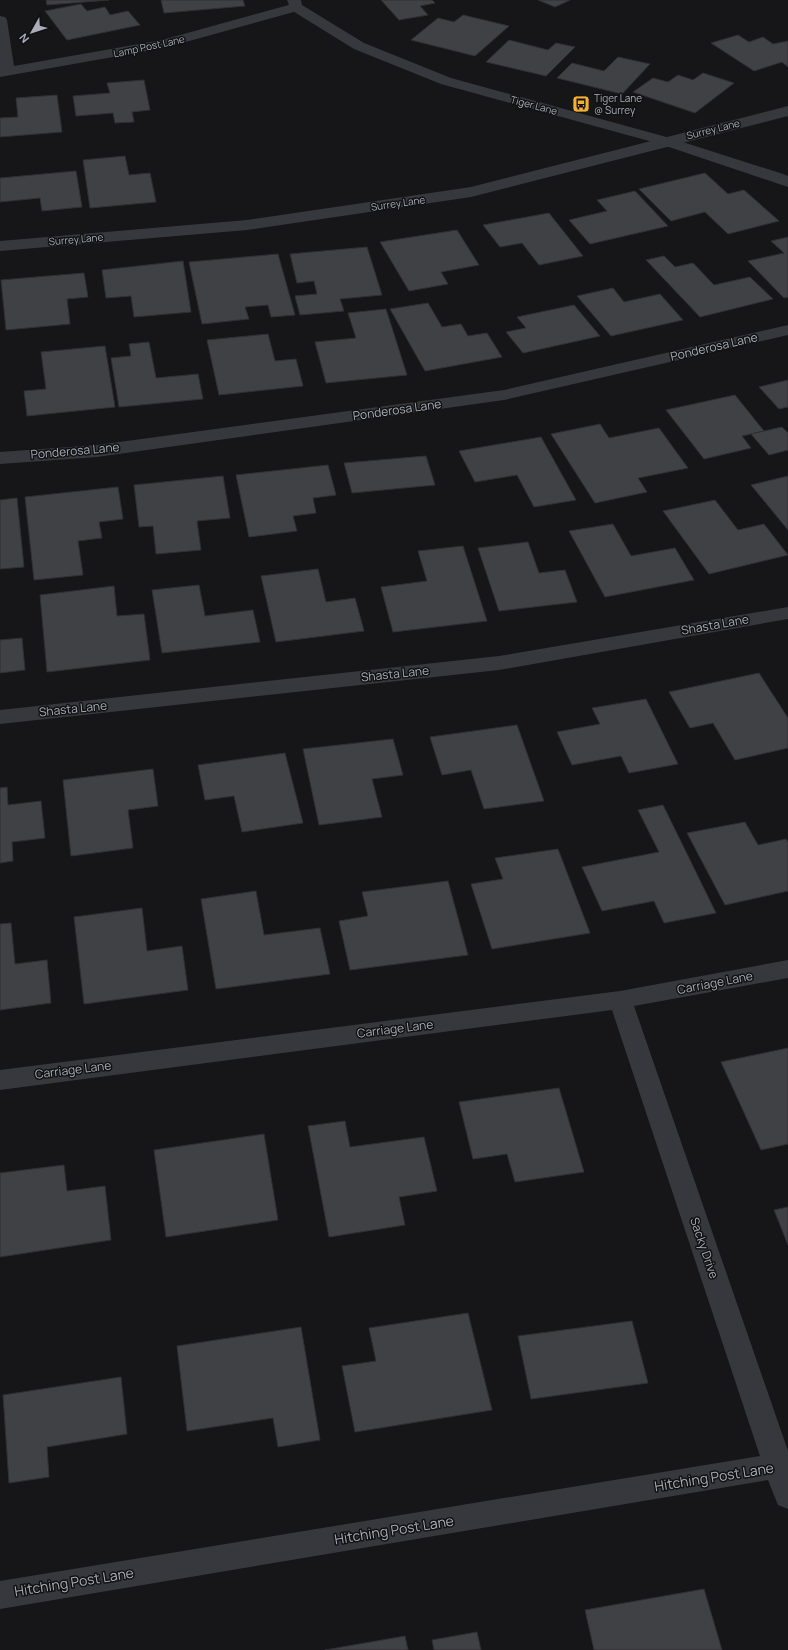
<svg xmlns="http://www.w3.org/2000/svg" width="788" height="1650" font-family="Manrope,sans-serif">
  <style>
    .building { fill: #404145; stroke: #303034 }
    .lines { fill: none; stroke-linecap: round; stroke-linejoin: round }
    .minor { fill: #37383d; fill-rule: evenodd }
    .tertiary { fill: #37383d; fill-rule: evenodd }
    .labels { text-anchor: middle; stroke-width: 3; stroke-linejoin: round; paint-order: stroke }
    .far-street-label { font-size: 10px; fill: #a8adb8; stroke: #111113 }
    .far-poi-label { font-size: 10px; fill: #a8adb8; stroke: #111113; text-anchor: start }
    .street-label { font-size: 12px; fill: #a8adb8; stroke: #111113 }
    .near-street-label { font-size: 14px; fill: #a8adb8; stroke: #111113 }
  </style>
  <rect width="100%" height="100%" fill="#161618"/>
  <g class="building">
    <polygon points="46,0 109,0 47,5"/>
    <polygon points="161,0 243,0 245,6 164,13"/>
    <polygon points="381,0 432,0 435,3 420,6 428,15 399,20"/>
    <polygon points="538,0 570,0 555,7"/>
    <polygon points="81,4 87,11 105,7 110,15 128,11 140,25 67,40 45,11"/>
    <polygon points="463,15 509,26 475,56 411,40 438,18 454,22"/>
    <polygon points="738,35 749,42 763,37 773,44 788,41 788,67 782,62 754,71 711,43"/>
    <polygon points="509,40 548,50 556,43 575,47 546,76 486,62"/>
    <polygon points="618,57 650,64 622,94 557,78 572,63 604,71"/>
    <polygon points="703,73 734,83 695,113 633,92 653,78 668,82 678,75 693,80"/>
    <polygon points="144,80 150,110 132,112 134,122 115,123 113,113 76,116 73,96 110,93 107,83"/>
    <polygon points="57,95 62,132 0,137 0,118 18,117 16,98"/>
    <polygon points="125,156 129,175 150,173 156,202 90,208 83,160"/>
    <polygon points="76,171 82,207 42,211 40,198 0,202 0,178"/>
    <polygon points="705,173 728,194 744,190 779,221 728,234 705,212 671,221 639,189"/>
    <polygon points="635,191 668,226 590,244 569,220 607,211 597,200"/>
    <polygon points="549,213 583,256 539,265 522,243 500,247 483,225"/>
    <polygon points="457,230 479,265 441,272 448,284 409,291 380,242"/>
    <polygon points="788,237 788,297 784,298 748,261 784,253 771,241"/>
    <polygon points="367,247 382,295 340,299 344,311 300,315 295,296 317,294 314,281 297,283 290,254"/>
    <polygon points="278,254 295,315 271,317 268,305 245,307 249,319 202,324 189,262"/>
    <polygon points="664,256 675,267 693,263 714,285 750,277 773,299 700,317 646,260"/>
    <polygon points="183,261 191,312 134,317 131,296 106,298 102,270"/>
    <polygon points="84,273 88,297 67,299 70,324 6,330 1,280"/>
    <polygon points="613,288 624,302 660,294 683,320 611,336 577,296"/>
    <polygon points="428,303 442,327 461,324 468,336 487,333 502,357 425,371 390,309"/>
    <polygon points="574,305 600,336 523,353 506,332 526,328 517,317"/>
    <polygon points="386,309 407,375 326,383 315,342 356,338 348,313"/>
    <polygon points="268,334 275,361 296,359 303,386 219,395 207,340"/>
    <polygon points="149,342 156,378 198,374 203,399 119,407 111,358 131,356 129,344"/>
    <polygon points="105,346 115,407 27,416 24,391 46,389 41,352"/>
    <polygon points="788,380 788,407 779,409 759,387"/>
    <polygon points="735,395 764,431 742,436 751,448 704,459 666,410"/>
    <polygon points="600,424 609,438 659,428 688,468 638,478 647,492 595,503 551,434"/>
    <polygon points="782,427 788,433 788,450 769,455 751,434"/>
    <polygon points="541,437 576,500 534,507 517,475 475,482 459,451"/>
    <polygon points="426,456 435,485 352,493 344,463"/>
    <polygon points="328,465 336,495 313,498 316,513 293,516 297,531 249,537 236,475"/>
    <polygon points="223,476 230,518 197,521 201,550 156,554 153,526 139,527 134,485"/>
    <polygon points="788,476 788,530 751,485"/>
    <polygon points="118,487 123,519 99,522 102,538 78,541 83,575 34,580 25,497"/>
    <polygon points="17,498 24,567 0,569 0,500"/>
    <polygon points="715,500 738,530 764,524 788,555 709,574 663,511"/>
    <polygon points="613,524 631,556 675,548 694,580 605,597 569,531"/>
    <polygon points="528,542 539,573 565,570 577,602 499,611 478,548"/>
    <polygon points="463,546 487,621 393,632 381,587 427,581 418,551"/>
    <polygon points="318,569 326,602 355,598 364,631 276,642 261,576"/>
    <polygon points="199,585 205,616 253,610 260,642 162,653 152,590"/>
    <polygon points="114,586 117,616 144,614 150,660 47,672 40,595"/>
    <polygon points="22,638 25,670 0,673 0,640"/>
    <polygon points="759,673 788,718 788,748 735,760 713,723 690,728 669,692"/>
    <polygon points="646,699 678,764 629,773 621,756 572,765 557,732 600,724 592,708"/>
    <polygon points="517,725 544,801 484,809 471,770 442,775 430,737"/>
    <polygon points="393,739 403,775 372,779 382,817 319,825 303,749"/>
    <polygon points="285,753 303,823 242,832 234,796 205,800 198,765"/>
    <polygon points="153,769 158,806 128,810 133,848 71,856 63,780"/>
    <polygon points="7,787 8,805 41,801 45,838 12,842 13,861 0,863 0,788"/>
    <polygon points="663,805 716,913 664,923 654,901 602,911 582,867 659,852 638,810"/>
    <polygon points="745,822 758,845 786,839 788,842 788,891 725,905 687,833"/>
    <polygon points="558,849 590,933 492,949 471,884 503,879 495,858"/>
    <polygon points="448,881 468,955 350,970 339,921 368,916 362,892"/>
    <polygon points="256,891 264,935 320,928 330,974 216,989 201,899"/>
    <polygon points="142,908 147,951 182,946 188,990 84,1004 74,917"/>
    <polygon points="11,923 15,964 47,960 51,1003 0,1010 0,924"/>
    <polygon points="788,1048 788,1144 761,1150 721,1062"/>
    <polygon points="559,1088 584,1172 515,1182 507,1154 473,1159 459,1102"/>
    <polygon points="345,1121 350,1147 424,1137 437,1191 399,1197 405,1225 329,1237 308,1126"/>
    <polygon points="264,1134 278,1220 166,1237 154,1150"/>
    <polygon points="64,1165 67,1191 105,1186 111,1240 0,1257 0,1173"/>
    <polygon points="788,1207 788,1245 774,1210"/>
    <polygon points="468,1313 492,1410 355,1432 342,1366 376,1361 369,1328"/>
    <polygon points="632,1321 648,1383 531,1399 518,1336"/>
    <polygon points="301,1327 320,1440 278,1447 273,1418 187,1431 177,1346"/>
    <polygon points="121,1377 127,1434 47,1447 49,1477 9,1483 3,1395"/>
    <polygon points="704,1589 722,1650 594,1650 585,1610"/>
    <polygon points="477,1632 481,1650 434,1650 432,1640"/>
    <polygon points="405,1636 408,1650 325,1650"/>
  </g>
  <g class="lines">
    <g class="minor">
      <polygon points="296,3 301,4 303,7 301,10 164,48 0,77 0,16 5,17 7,20 14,66 162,40"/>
      <polygon points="788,106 788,116 471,197 247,230 0,251 0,241 247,220 471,187"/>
      <polygon points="788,325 788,335 504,400 97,457 0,464 0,452 97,445 504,390"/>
      <polygon points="788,607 788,619 499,670 0,724 0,710 499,656"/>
      <polygon points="788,960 788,978 634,1006 788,1451 788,1509 778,1505 768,1480 0,1609 0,1581 760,1456 612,1010 0,1090 0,1070 620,991"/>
    </g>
    <polygon class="tertiary" points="287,0 301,0 302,5 364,43 451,78 670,138 783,174 788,176 788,187 660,144 441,84 354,49 291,10"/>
  </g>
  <defs>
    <g id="bus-square" transform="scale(0.9)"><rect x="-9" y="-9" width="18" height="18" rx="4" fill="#f2b134" stroke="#111113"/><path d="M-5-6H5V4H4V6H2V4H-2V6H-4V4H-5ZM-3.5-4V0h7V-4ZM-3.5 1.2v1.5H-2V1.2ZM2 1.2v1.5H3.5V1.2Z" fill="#111"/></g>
  </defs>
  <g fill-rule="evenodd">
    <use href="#bus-square" x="581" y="104"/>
  </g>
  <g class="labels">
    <g class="far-street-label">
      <text transform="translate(149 46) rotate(-12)" y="4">Lamp Post Lane</text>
      <text transform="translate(534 105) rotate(15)" y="4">Tiger Lane</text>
      <text transform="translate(713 129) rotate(-14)" y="4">Surrey Lane</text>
      <text transform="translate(398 203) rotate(-8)" y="4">Surrey Lane</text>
      <text transform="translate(76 239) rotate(-5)" y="4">Surrey Lane</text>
    </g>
    <g class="far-poi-label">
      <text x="594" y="102">Tiger Lane<tspan x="594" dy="12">@ Surrey</tspan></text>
    </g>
    <g class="street-label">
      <text transform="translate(714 347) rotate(-13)" y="4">Ponderosa Lane</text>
      <text transform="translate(397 410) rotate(-8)" y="4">Ponderosa Lane</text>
      <text transform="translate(75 451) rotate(-5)" y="4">Ponderosa Lane</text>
      <text transform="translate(715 625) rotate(-10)" y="4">Shasta Lane</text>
      <text transform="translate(395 674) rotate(-6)" y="4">Shasta Lane</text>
      <text transform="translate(73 709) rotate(-6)" y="4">Shasta Lane</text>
      <text transform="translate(715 983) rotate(-11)" y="4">Carriage Lane</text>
      <text transform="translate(395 1029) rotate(-7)" y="4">Carriage Lane</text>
      <text transform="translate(73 1070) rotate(-7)" y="4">Carriage Lane</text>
      <text transform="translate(704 1248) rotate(71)" y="4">Sacky Drive</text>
    </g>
    <g class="near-street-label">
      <text transform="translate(714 1477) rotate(-9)" y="5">Hitching Post Lane</text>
      <text transform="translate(394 1530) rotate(-9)" y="5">Hitching Post Lane</text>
      <text transform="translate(74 1582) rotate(-9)" y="5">Hitching Post Lane</text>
    </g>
  </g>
  <g transform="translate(32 32) rotate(231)" stroke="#111113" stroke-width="3" paint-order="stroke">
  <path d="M0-3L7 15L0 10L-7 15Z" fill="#a8adb8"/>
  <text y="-6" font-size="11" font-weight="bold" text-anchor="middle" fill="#a8adb8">N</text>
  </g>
</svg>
